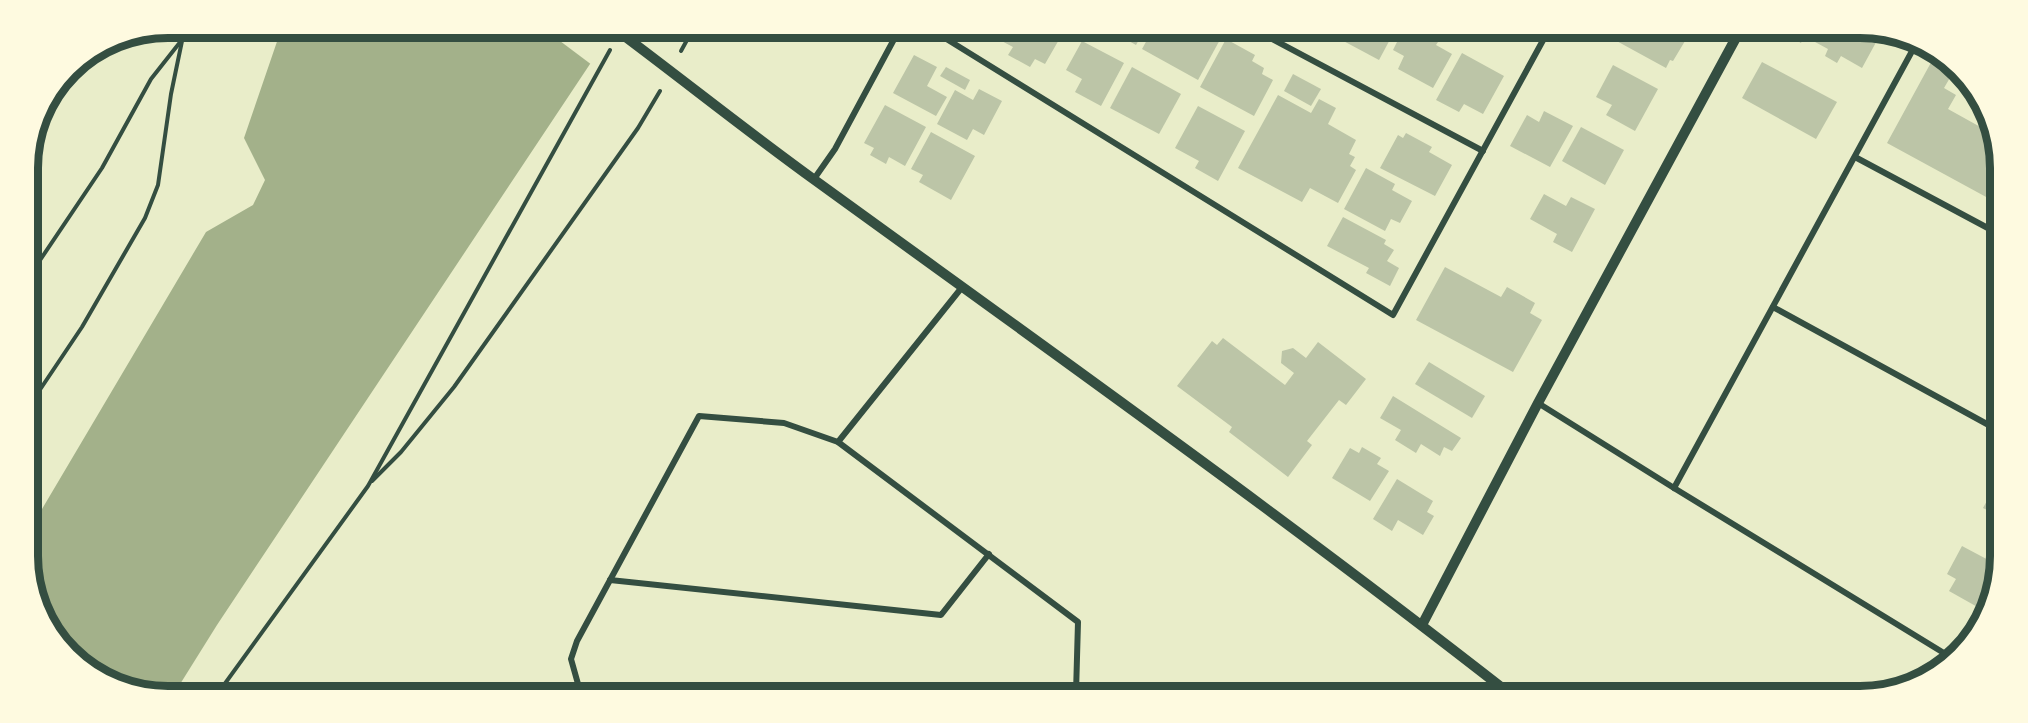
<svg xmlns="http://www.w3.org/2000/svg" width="2028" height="723" font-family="'Varela Round',sans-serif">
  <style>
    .water { fill: #a3b18a }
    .pier { fill: #e9edc9 }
    .building { fill: #bcc5a7 }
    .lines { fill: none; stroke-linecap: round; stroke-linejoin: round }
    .path { stroke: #344e41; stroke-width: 4 }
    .minor { stroke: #344e41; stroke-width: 6 }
    .tertiary { stroke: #344e41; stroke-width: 10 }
    .rim { fill: none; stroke: #344e41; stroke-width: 8 }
  </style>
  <rect width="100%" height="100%" fill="#e9edc9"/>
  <polygon class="water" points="282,27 607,29 592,61 217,625 177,689 122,689 62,649 30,583 29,531 206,232 253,205 265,180 244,138"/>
  <polygon class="pier" points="544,29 610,29 592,65"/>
  <g class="building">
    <polygon points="1000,31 1064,31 1045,64 1035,59 1030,67 1008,55 1013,47 996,38"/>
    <polygon points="1111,31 1144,31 1136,45"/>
    <polygon points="1152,31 1214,31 1222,36 1198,80 1142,49"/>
    <polygon points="1339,32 1394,32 1379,60 1336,37"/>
    <polygon points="1402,32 1420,32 1438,42 1436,45 1452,54 1433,88 1398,69 1404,56 1393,50"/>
    <polygon points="1602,33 1679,33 1677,37 1685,41 1673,61 1670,60 1666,68"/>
    <polygon points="1790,34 1878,34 1880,35 1862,68 1841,56 1837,63 1825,56 1828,49 1804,36 1801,43 1789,36"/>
    <polygon points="1226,39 1255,55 1252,61 1264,68 1262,74 1273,80 1254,116 1200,87"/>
    <polygon points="1082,41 1124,63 1101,106 1075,92 1082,79 1066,70"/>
    <polygon points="1462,53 1504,76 1483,114 1464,104 1459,112 1436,100"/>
    <polygon points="914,55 937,67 927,86 947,97 936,116 893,93"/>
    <polygon points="1934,57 1955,69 1944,88 1956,95 1948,109 1993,134 2000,148 1999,204 1887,143"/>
    <polygon points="1762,62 1837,102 1816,139 1742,98"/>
    <polygon points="1613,65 1658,89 1635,131 1606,115 1612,105 1596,97"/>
    <polygon points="946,67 970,80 965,90 940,76"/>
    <polygon points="1132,67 1181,94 1159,134 1110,108"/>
    <polygon points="1958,69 1967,76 1963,83 1953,78"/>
    <polygon points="1293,74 1321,89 1311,106 1284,91"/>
    <polygon points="979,89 1002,101 984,135 973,129 967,140 937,124 955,90 973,100"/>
    <polygon points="1278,95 1311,113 1319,99 1336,108 1328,124 1356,140 1349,154 1355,157 1350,166 1356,170 1338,203 1310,188 1302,202 1238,168"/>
    <polygon points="885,105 926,127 905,166 889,157 886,164 870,155 874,148 864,143"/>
    <polygon points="1198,106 1245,131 1218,181 1195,168 1199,161 1175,148"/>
    <polygon points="1544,111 1573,126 1550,167 1510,146 1527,115 1539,122"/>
    <polygon points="1581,127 1624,150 1605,185 1562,161"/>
    <polygon points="931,132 975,156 951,200 919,182 923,175 911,169"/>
    <polygon points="1406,133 1432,147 1429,152 1452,165 1435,196 1380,168 1398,135 1403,138"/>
    <polygon points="1366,168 1395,184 1392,190 1412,201 1400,223 1391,219 1385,231 1344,209"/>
    <polygon points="1544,194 1566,206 1571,197 1595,209 1572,252 1553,242 1557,234 1530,219"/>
    <polygon points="1343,217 1386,240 1384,244 1394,250 1387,261 1399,268 1390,286 1366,273 1369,268 1327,246"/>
    <polygon points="1445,267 1501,297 1507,287 1535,303 1530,313 1542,320 1513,372 1416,320"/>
    <polygon points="1223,338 1285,385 1294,373 1281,363 1282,351 1293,348 1306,358 1318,342 1366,379 1346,405 1339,400 1307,441 1312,445 1288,477 1229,432 1232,427 1177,386 1212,341 1217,345"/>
    <polygon points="1429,362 1485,396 1472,418 1415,384"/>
    <polygon points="1393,396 1461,438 1452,451 1444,447 1440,456 1421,444 1416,453 1395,440 1401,430 1380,418"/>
    <polygon points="1362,447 1381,458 1377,464 1389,471 1370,501 1332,478 1350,448 1359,453"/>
    <polygon points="1397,479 1433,501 1427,512 1434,516 1423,535 1398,520 1392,531 1373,519"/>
    <polygon points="1995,486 1995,514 1983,508"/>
    <polygon points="1962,546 1994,563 1994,585 1981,609 1949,591 1956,579 1947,574"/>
  </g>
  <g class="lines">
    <g class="path">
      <polyline points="681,51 693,29"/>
      <polyline points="28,278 102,168 151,79 181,41"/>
      <polyline points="29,406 82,327 145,218 158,185 171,94 182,41 187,27"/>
      <polyline points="372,481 401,452 454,387 638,128 660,91"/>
      <polyline points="221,689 368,486 610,50"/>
    </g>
    <g class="minor">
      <polyline points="932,30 1393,315 1547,33"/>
      <polyline points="1259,32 1483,151"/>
      <polyline points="1855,157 1999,234"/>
      <polyline points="814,179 835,149 899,30"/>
      <polyline points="1773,307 1996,429"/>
      <polyline points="1538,403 1674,488 1952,658"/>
      <polyline points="838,442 963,286"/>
      <polyline points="1674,488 1917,42"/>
      <polyline points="610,580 941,615 989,554"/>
      <polyline points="580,691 571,659 577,641 699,416 784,423 838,442 1078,622 1076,693"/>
    </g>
    <g class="tertiary">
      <path d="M 615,29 C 682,79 748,132 816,181 C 1049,350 1284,517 1510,694"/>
      <polyline points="1422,625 1538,403 1738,34"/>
    </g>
  </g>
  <path d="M0 0H2028V723H0ZM168 38H1860A130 130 0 0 1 1990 168V556A130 130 0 0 1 1860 686H168A130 130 0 0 1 38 556V168A130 130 0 0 1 168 38Z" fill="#fefae0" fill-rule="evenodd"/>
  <path class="rim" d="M168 38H1860A130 130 0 0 1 1990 168V556A130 130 0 0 1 1860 686H168A130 130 0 0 1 38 556V168A130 130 0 0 1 168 38Z"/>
</svg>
